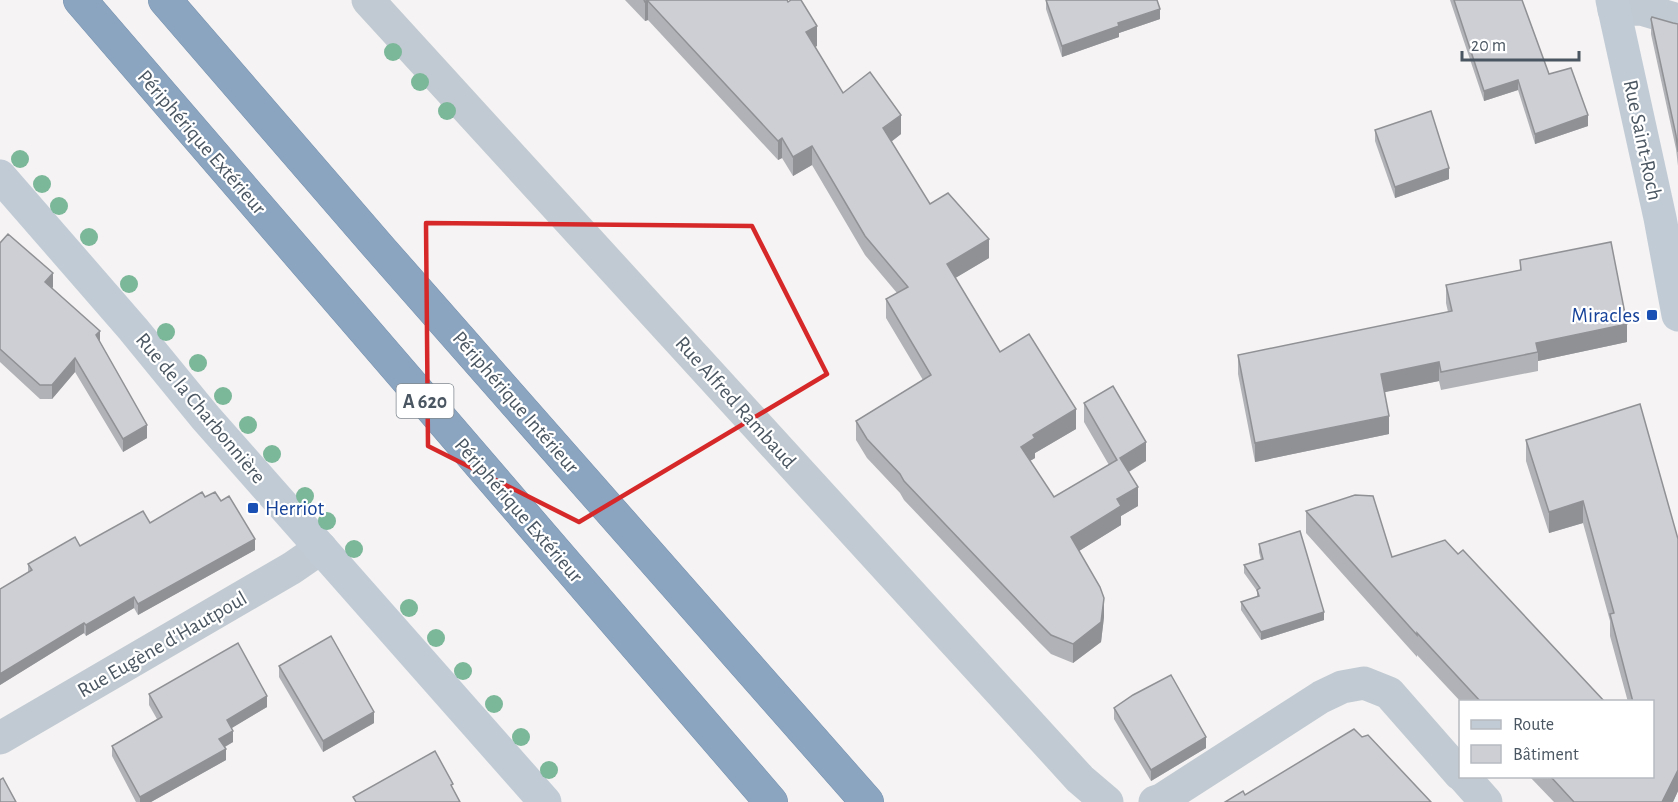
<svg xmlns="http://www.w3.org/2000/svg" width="1678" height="802" font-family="'Alegreya Sans',sans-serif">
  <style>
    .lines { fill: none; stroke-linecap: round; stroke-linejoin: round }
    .highway-casing { stroke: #7690ad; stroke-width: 34 }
    .street { stroke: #c1cad2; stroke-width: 33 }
    .secondary { stroke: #c1cbd6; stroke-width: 33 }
    .highway { stroke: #8ba5c1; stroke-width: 33 }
    .tree { fill: #7bb799 }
    .wall { fill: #b0b2b7 }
    .shaded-wall { fill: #909195 }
    .building { fill: #cdcfd5; stroke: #909195; stroke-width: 1.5 }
    .marked { fill: none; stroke: #d62828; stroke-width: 4.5; stroke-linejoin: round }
    .transit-dot { fill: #1a4fb4; stroke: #fff; stroke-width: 2 }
    .labels { text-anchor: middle; stroke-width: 4.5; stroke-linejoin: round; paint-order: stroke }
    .shield { fill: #fff; stroke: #808990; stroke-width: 1.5 }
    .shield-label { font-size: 20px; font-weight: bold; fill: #4a5661 }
    .street-label { font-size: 21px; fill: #4a5661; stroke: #fff }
    .transit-label { font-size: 21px; fill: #164399; stroke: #fff; text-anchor: end }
  </style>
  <rect width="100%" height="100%" fill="#f5f3f3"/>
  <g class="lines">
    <g class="highway-casing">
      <g id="highway">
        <polyline points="80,0 771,802"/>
        <polyline points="165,0 382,251 867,802"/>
      </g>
    </g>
    <g class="street">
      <polyline points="368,0 1080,779 1107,802"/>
      <polyline points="1614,10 1641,9 1678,20"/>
      <polyline points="0,738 292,568 321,548"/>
      <polyline points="1463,776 1486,802"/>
      <polyline points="1155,802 1161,800 1321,697 1342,687 1364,683 1389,693 1460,774"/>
    </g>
    <g class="secondary">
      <polyline points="1612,0 1660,218 1678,315"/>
      <polyline points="0,176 133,329 205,417 545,802"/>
    </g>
    <use href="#highway" class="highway"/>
  </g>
  <g class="tree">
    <circle cx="393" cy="52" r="9"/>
    <circle cx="420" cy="82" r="9"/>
    <circle cx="447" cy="111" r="9"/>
    <circle cx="20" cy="159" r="9"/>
    <circle cx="42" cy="184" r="9"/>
    <circle cx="59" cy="206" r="9"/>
    <circle cx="89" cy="237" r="9"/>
    <circle cx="129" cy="284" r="9"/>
    <circle cx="166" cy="332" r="9"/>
    <circle cx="198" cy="363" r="9"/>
    <circle cx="223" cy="396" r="9"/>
    <circle cx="248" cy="425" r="9"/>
    <circle cx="272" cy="454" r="9"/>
    <circle cx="305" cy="496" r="9"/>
    <circle cx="327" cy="521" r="9"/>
    <circle cx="354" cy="549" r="9"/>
    <circle cx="409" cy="608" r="9"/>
    <circle cx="436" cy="638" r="9"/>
    <circle cx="463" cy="671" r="9"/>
    <circle cx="494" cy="704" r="9"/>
    <circle cx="521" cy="737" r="9"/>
    <circle cx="549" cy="770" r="9"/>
  </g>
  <g class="wall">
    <polygon points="625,0 787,0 817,46 815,47 843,93 901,134 891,142 930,204 989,258 955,278 1000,352 1076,429 1035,453 1035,458 1030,461 1054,497 1109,465 1084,422 1084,403 1146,461 1129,472 1138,506 1121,516 1121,525 1079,551 1104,617 1101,642 1073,663 1051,654 1038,641 904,500 900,493 867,458 856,440 856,421 923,380 886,318 886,299 897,293 865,255 812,165 793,176 782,158 778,160 648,20 645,21"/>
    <polygon points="1046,0 1157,0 1160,19 1119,33 1119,37 1062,57 1046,9"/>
    <polygon points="1450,0 1522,0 1549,74 1588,126 1535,144 1518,90 1484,101"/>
    <polygon points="1651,19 1678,24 1678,166 1676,149 1651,34"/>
    <polygon points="1375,130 1449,179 1395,198 1375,141"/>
    <polygon points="0,243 53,287 52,288 100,342 147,438 123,452 75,372 52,399 40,399 0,362"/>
    <polygon points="1520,260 1627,342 1538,361 1538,371 1441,390 1439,381 1384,392 1389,434 1255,462 1238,374 1238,355 1448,312 1446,303 1446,285 1520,270"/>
    <polygon points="1526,440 1678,539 1678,791 1673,802 1554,802 1530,777 1653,777 1653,702 1628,702 1610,636 1610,621 1583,523 1549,533 1526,461"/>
    <polygon points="205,497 221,501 255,550 138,615 134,608 86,636 84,633 0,685 0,589 28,572 28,564 150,523"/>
    <polygon points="1306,511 1392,557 1458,554 1605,702 1461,702 1417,655 1417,657 1306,533"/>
    <polygon points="1259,544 1324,620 1261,640 1241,610 1241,602 1257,597 1257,591 1244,573 1244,565 1261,560 1259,552"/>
    <polygon points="279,666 374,723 323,752 279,677"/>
    <polygon points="149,694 267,707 231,728 233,742 225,747 226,760 151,802 136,802 112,756 112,746 157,719 149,705"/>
    <polygon points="1114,708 1206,748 1151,781 1114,719"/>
  </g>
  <g class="shaded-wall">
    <polygon points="648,1 648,20 645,21 645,2"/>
    <polygon points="1160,9 1160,19 1119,33 1119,37 1062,57 1062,46 1118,23"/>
    <polygon points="817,26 817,46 806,51 806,32"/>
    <polygon points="1518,80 1518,90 1484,101 1484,91"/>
    <polygon points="901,115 901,134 883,148 883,128"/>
    <polygon points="1588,115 1588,126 1535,144 1535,134"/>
    <polygon points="782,138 782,158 778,160 778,141"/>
    <polygon points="812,146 812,165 793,176 793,157"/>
    <polygon points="1449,168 1449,179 1395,198 1395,187"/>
    <polygon points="989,239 989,258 947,283 947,264"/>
    <polygon points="53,273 53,287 45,295 45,282"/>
    <polygon points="1627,324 1627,342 1538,361 1538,352 1536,343"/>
    <polygon points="100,331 100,345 96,335"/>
    <polygon points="75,358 75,372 52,399 52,385"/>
    <polygon points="1439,362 1439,381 1381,393 1381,374"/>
    <polygon points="1076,409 1076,429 1035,453 1035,458 1021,466 1021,447 1033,435"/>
    <polygon points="1389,416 1389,434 1255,462 1255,443"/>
    <polygon points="147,425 147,438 123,452 123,439"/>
    <polygon points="1146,442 1146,461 1120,477 1120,458"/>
    <polygon points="1138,487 1138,506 1121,516 1121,525 1071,556 1071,537 1117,499"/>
    <polygon points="1583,501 1583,523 1549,533 1549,512"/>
    <polygon points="255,539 255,550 138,615 138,604"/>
    <polygon points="134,597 134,608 86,636 86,625"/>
    <polygon points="1104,598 1104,617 1101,642 1073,663 1073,644"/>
    <polygon points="1324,612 1324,620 1261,640 1261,632"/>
    <polygon points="84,623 84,633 0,685 0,674"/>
    <polygon points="267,696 267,707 227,731 227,720"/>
    <polygon points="374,712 374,723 323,752 323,741"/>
    <polygon points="233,731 233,742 219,750 219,739"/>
    <polygon points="1206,737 1206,748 1151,781 1151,770"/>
    <polygon points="226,749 226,760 151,802 140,802 140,797"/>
    <polygon points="1678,770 1678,791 1673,802 1662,802"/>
  </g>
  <g class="building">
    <polygon points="644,0 787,0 788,2 791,0 801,0 817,26 806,32 843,93 870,72 901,115 883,128 930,204 948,193 989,239 947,264 1000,352 1029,334 1076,409 1033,435 1035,438 1021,447 1054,497 1117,460 1084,403 1113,386 1146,442 1120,458 1138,487 1117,499 1121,506 1071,537 1100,587 1104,598 1101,622 1073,644 1051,635 1038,622 904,481 900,474 867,439 856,421 931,375 886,299 908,287 865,236 812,146 793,157 782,138 778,141 648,1 645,2"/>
    <polygon points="1046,0 1157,0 1160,9 1118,23 1119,26 1062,46"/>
    <polygon points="1454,0 1522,0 1549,74 1571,68 1588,115 1535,134 1518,80 1484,91"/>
    <polygon points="1652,17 1673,23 1678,24 1678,152 1676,135 1651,19"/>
    <polygon points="1431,111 1449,168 1395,187 1375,130"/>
    <polygon points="8,234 53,273 45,282 100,331 96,335 147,425 123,439 75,358 52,385 40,385 0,349 0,243"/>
    <polygon points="1611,242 1627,324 1536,343 1538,352 1441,372 1439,362 1381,374 1389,416 1255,443 1238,355 1452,311 1446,285 1521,270 1520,260"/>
    <polygon points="1640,404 1678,539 1678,770 1662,802 1574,802 1551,777 1653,777 1653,702 1633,702 1610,614 1614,613 1583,501 1549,512 1526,440"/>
    <polygon points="202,492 205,497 215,492 221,501 229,496 255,539 138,604 134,597 86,625 84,623 0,674 0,589 32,570 28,564 75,537 80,546 143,511 150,523"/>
    <polygon points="1355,495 1373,496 1392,557 1445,540 1458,554 1463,550 1605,702 1481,702 1417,633 1417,635 1306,511"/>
    <polygon points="1300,531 1324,612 1261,632 1241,602 1259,596 1257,590 1260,588 1244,565 1263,559 1259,544"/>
    <polygon points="331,636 374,712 323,741 279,666"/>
    <polygon points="238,643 267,696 227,720 233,731 219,739 226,749 140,797 112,746 162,717 149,694"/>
    <polygon points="1171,675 1206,737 1151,770 1114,708 1133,695"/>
    <polygon points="1354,729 1362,737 1368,735 1431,802 1225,802 1243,791 1245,795"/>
    <polygon points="435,751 453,784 451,785 460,802 356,802 353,797"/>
    <polygon points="3,778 16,802 0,802 0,780"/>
  </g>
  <path class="marked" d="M 426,223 L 752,226 L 827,374 L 579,522 L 428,446 Z"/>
  <g class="transit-dot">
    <rect x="1646" y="309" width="12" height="12" rx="3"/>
    <rect x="247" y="502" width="12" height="12" rx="3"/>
  </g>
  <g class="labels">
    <rect class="shield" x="396.5" y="384" width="57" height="34" rx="4.5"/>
    <g class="shield-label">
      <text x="425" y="408">A 620</text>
    </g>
    <g class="street-label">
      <text transform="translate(1643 140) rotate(78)" y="7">Rue Saint-Roch</text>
      <text transform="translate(202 142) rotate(49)" y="7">Périphérique Extérieur</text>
      <text transform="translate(516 402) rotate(49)" y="7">Périphérique Intérieur</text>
      <text transform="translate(736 402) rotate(48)" y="7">Rue Alfred Rambaud</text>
      <text transform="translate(201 408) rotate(50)" y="7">Rue de la Charbonnière</text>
      <text transform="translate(519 510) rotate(49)" y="7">Périphérique Extérieur</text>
      <text transform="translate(162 644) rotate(-30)" y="7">Rue Eugène d'Hautpoul</text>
    </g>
    <g class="transit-label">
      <text x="1640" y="322">Miracles</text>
      <text x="265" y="515" text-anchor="start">Herriot</text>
    </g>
  </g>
  <rect x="1459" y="700" width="195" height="78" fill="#ffffff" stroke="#b7bbc0" stroke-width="1.5"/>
  <rect x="1471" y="720" width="30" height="9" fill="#c1cbd6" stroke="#b7bbc0" stroke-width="1.5"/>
  <text x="1513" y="730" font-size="18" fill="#4a5661">Route</text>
  <rect x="1471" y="745" width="30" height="18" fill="#cdcfd5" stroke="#b7bbc0" stroke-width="1.5"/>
  <text x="1513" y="760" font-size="18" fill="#4a5661">Bâtiment</text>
  <path d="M1462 51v9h117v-9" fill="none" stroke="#4a5661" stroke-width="3"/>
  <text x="1471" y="51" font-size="18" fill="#4a5661" stroke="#ffffff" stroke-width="4.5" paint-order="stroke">20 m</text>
</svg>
